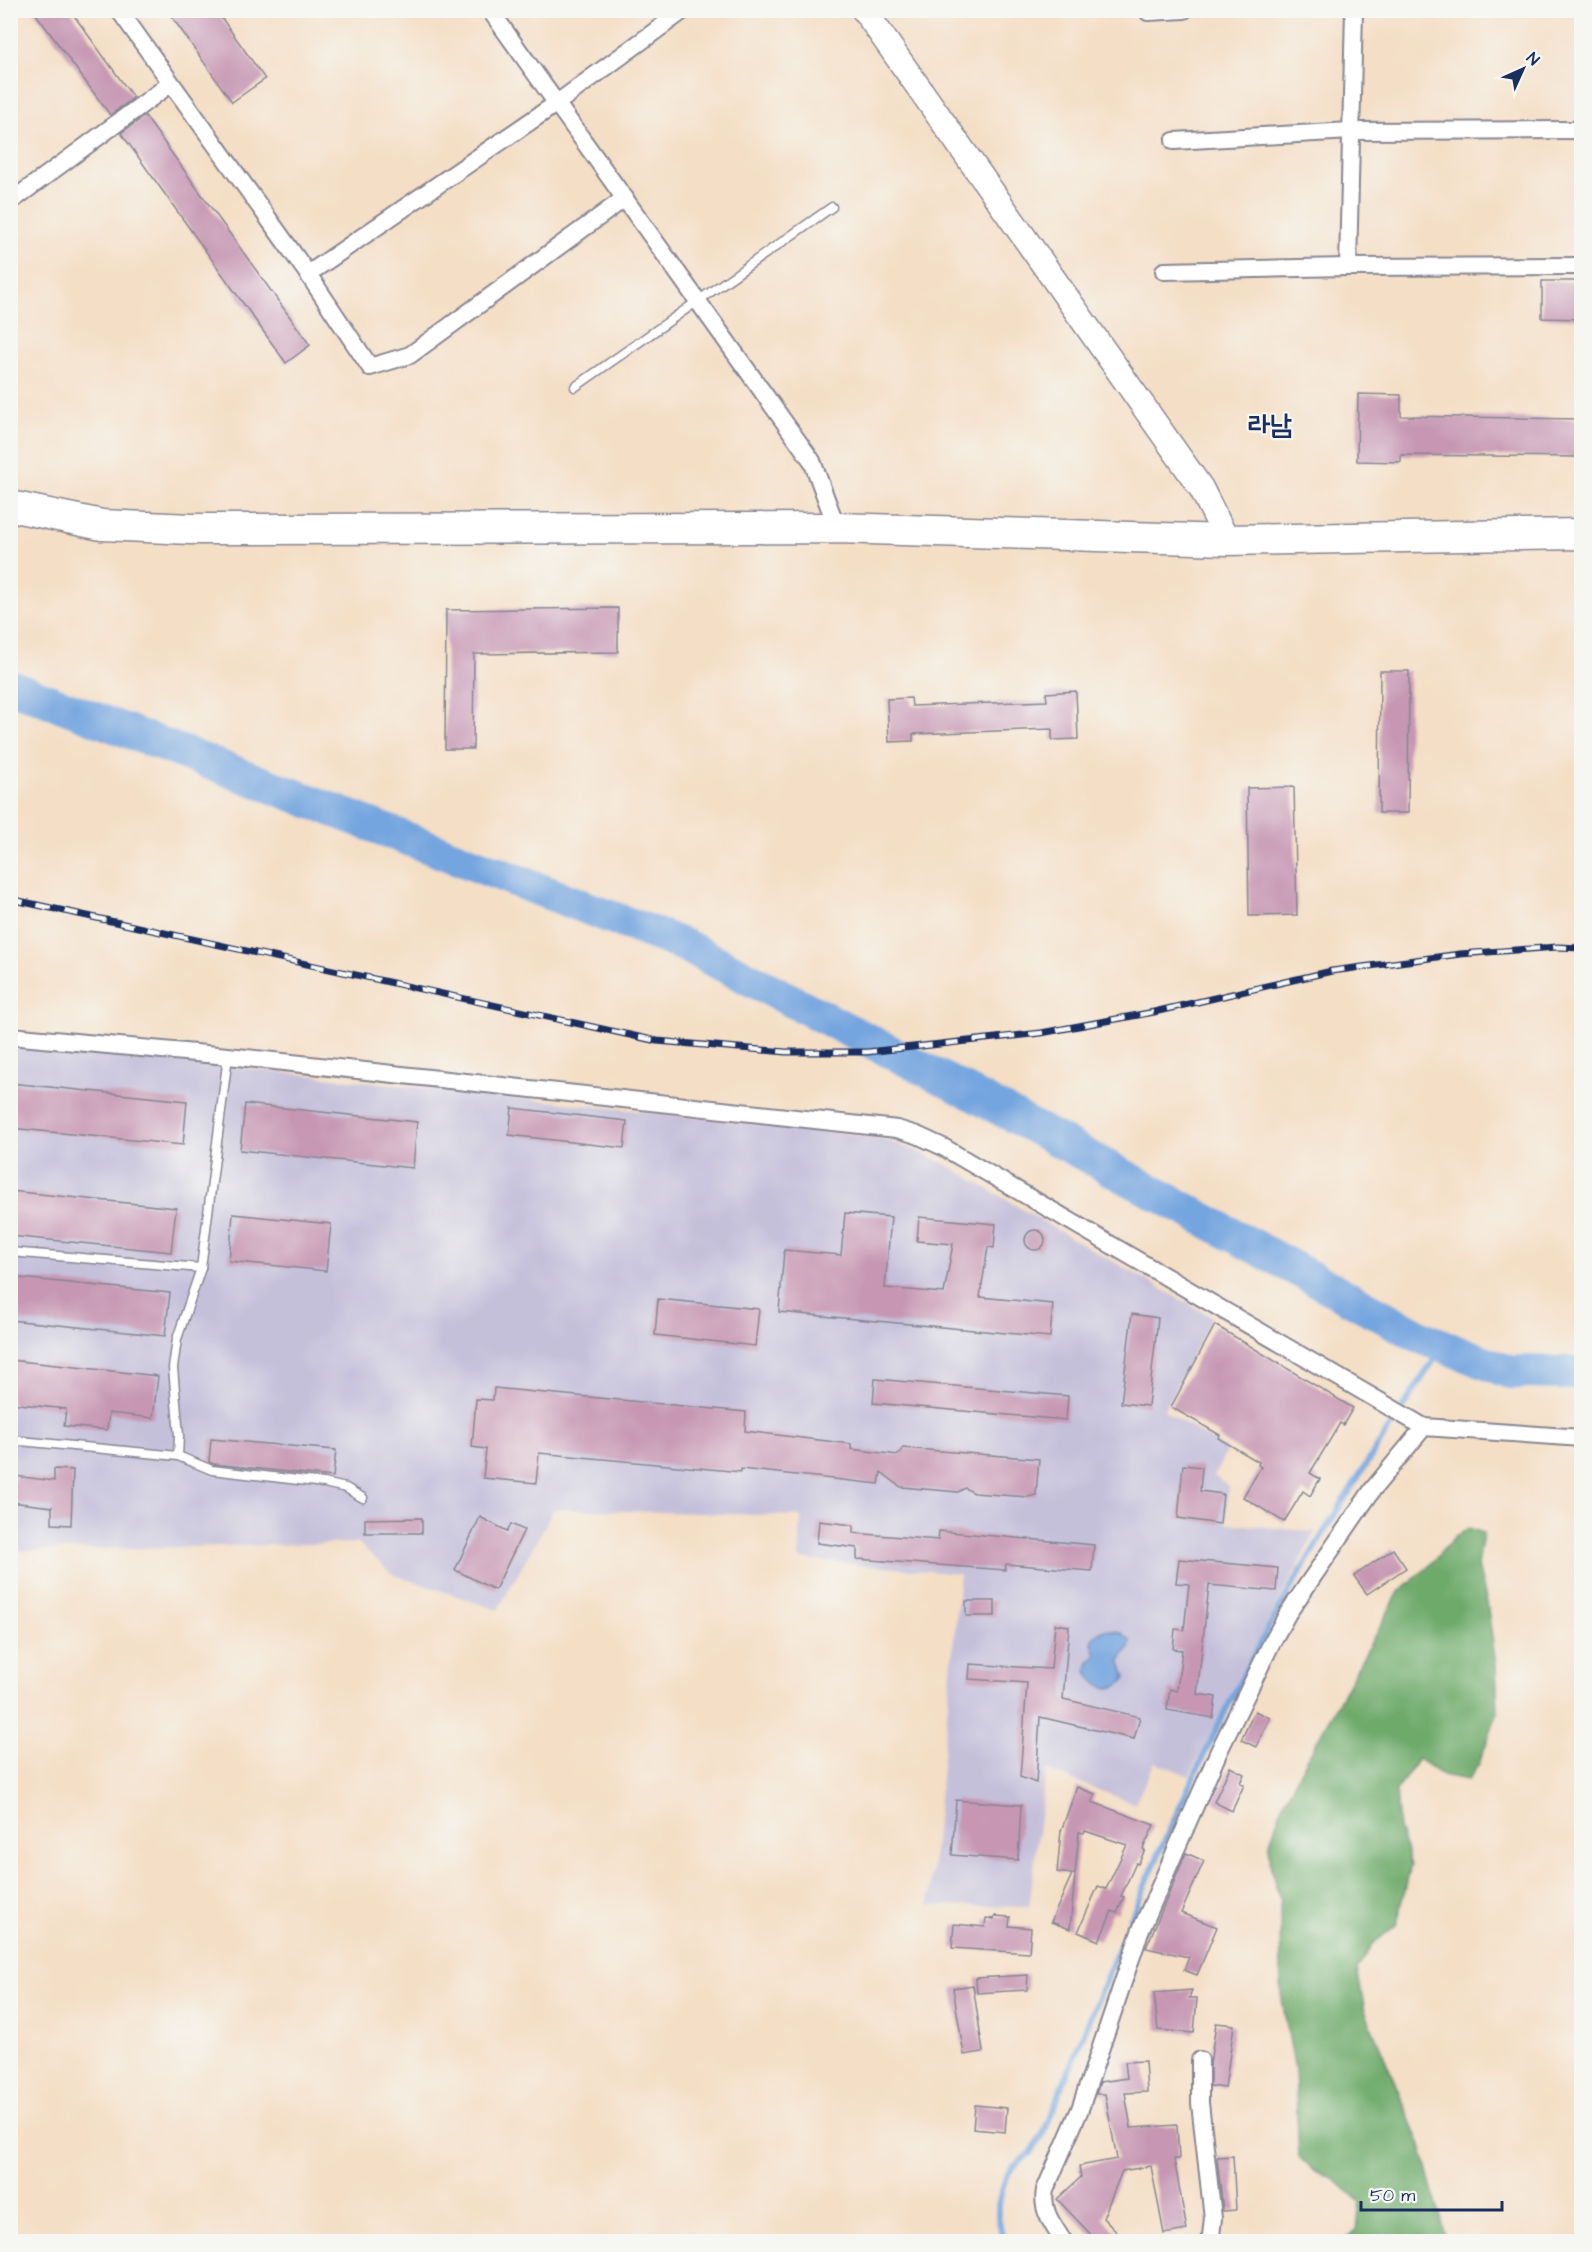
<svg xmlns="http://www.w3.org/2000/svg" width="1592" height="2252" font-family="'Architects Daughter','Poor Story',sans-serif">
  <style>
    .industrial { fill: #c5c0da }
    .forest { fill: #6eaa6b; stroke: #446c64; stroke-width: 1.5 }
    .water { fill: #75a5df; stroke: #486a9e; stroke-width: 1.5 }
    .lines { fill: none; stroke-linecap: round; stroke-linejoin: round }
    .stream { stroke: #75a5df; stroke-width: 6 }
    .river { stroke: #75a5df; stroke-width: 34 }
    .building { fill: #c696b3 }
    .lane-casing { stroke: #888692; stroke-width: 11 }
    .street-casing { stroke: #888692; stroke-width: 20 }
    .secondary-casing { stroke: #888692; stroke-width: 27 }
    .highway-casing { stroke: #888692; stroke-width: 33 }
    .lane { stroke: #fff; stroke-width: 8 }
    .street { stroke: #fff; stroke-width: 16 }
    .secondary { stroke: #fff; stroke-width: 24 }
    .highway { stroke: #fff; stroke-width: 30 }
    .rail-casing { stroke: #1b2f5e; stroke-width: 7 }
    .rail { stroke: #f6f6f2; stroke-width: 4.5; stroke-dasharray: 14; stroke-linecap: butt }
    .labels { text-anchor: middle; stroke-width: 4.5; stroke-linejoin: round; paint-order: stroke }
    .district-label { font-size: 27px; font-weight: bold; fill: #1b2f5e; stroke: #f6f6f2 }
  </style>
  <rect width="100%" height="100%" fill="#f6f6f2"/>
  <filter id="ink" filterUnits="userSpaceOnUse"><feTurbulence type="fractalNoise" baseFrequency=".0167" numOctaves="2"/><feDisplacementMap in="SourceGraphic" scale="12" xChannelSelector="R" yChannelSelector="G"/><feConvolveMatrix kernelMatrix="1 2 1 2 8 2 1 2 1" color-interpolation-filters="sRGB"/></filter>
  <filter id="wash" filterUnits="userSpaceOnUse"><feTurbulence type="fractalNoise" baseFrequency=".008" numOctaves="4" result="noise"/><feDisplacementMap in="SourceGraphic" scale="24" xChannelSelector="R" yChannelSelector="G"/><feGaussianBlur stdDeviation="1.35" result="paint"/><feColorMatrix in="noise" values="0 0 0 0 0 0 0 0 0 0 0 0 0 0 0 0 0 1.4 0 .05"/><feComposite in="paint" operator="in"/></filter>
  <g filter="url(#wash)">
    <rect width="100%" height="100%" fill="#f4dec5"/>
    <polygon class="industrial" points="10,1043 870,1136 915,1150 947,1165 1059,1231 1212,1317 1164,1410 1227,1450 1214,1476 1228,1485 1226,1523 1315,1532 1189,1776 1155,1762 1135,1804 1046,1770 1029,1907 929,1905 960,1574 799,1559 801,1516 554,1509 498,1610 392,1574 358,1543 11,1551"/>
    <polygon class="forest" points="1469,1528 1483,1533 1478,1566 1487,1603 1496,1665 1498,1711 1479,1764 1468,1780 1442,1775 1418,1759 1396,1791 1399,1829 1411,1865 1397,1924 1373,1944 1357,1969 1365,2011 1421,2145 1445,2236 1442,2241 1341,2241 1357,2230 1360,2202 1335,2180 1313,2170 1299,2157 1295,2070 1281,1994 1280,1899 1271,1870 1269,1845 1284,1801 1399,1592 1429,1566 1455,1536"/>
    <path class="water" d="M 1105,1630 L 1121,1632 L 1130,1640 L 1129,1648 L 1120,1660 L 1126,1677 C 1116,1696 1092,1687 1087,1670 L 1089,1662 L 1096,1655 L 1092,1643 L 1095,1635 Z"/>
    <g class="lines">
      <g class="stream">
        <polyline points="1403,1407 1443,1346"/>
        <path d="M 1004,2242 L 998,2217 L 998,2205 L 1006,2177 L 1012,2168 L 1031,2153 L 1044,2132 C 1110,1968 1175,1803 1258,1648 C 1299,1570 1346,1496 1393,1422"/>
      </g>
      <polyline class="river" points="10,686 686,946 976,1096 1423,1338 1509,1372 1582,1373"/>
    </g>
    <g id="blocks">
      <g class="building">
        <polygon points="33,10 70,10 133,97 132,99 110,115"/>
        <polygon points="167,10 216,10 265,79 232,102"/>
        <polygon points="145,116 310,345 286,363 121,133"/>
        <polygon points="1542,281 1581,281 1581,319 1542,318"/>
        <polygon points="1358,394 1401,395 1401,416 1581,419 1581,457 1401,455 1401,462 1357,461"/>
        <polygon points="618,608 618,652 474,654 473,749 445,749 446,610"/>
        <polygon points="1380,671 1409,671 1408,813 1379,813"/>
        <polygon points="1076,691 1078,739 1052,740 1052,729 913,734 913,741 889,742 887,699 911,698 912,706 1047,701 1046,693"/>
        <polygon points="1294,787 1297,915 1249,916 1247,788"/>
        <polygon points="10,1083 187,1101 183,1145 10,1128"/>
        <polygon points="245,1104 417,1122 413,1168 240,1150"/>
        <polygon points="512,1108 627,1121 624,1148 509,1135"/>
        <polygon points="10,1191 176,1208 171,1252 10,1236"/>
        <polygon points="845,1213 891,1217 885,1288 944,1293 953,1244 917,1241 919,1217 996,1224 994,1248 988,1247 980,1297 1053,1304 1050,1337 779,1312 784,1250 841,1255"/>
        <polygon points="233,1214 331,1224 326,1271 229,1261"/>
        <circle cx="1035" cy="1240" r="10"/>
        <polygon points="10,1277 170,1293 165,1336 10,1320"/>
        <polygon points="658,1299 759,1309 755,1346 655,1335"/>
        <polygon points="1132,1314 1158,1318 1148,1406 1121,1403"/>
        <polygon points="1215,1325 1353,1408 1343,1425 1340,1423 1310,1473 1320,1479 1310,1496 1303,1491 1284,1522 1243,1497 1261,1467 1258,1465 1259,1462 1218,1438 1220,1435 1171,1407"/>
        <polygon points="10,1360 158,1376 153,1418 109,1413 107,1430 64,1426 66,1409 10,1403"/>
        <polygon points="875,1379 1068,1396 1066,1420 873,1403"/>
        <polygon points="494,1388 746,1412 745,1431 851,1444 851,1449 898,1455 903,1448 1039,1459 1036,1495 1028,1497 974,1493 965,1488 958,1492 901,1487 881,1472 879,1484 741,1469 741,1472 539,1453 536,1483 483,1478 486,1449 472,1447 476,1399 493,1400"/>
        <polygon points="211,1439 336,1450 333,1477 214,1464 209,1462"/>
        <polygon points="1183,1465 1202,1467 1200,1491 1223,1494 1220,1524 1178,1518"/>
        <polygon points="54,1469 73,1470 71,1525 52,1524 52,1507 11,1502 15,1476 54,1481"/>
        <polygon points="480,1517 507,1531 511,1524 524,1530 495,1590 455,1570"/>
        <polygon points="422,1518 422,1533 365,1533 365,1519"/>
        <polygon points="819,1521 853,1525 853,1533 938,1540 939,1531 1094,1545 1092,1571 1006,1564 1005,1570 857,1559 857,1548 817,1543"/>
        <polygon points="1393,1549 1406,1568 1367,1594 1354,1576"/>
        <polygon points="1179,1559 1278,1568 1276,1591 1209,1585 1197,1694 1216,1697 1213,1718 1167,1710 1170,1689 1177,1691 1182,1650 1173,1649 1175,1629 1184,1630 1189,1584 1176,1583"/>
        <rect x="966" y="1601" width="29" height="15"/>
        <polygon points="1055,1624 1069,1626 1063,1699 1140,1717 1134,1739 1040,1717 1036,1783 1020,1777 1027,1683 969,1679 970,1664 1051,1669"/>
        <polygon points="1255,1711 1270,1718 1256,1747 1241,1740"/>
        <polygon points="1230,1767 1244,1774 1240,1783 1244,1785 1232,1811 1214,1802"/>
        <polygon points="1077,1787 1095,1794 1092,1802 1095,1803 1154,1825 1143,1849 1145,1850 1138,1864 1136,1863 1121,1896 1124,1897 1117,1913 1112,1911 1099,1941 1078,1932 1098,1886 1106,1889 1127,1845 1085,1831 1084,1833 1079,1832 1075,1874 1073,1874 1075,1874 1070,1929 1051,1922 1072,1874 1057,1872 1061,1831"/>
        <polygon points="956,1800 1021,1805 1018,1860 952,1855"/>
        <polygon points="1186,1853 1204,1861 1181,1913 1217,1927 1197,1975 1184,1970 1189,1957 1146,1948"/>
        <polygon points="995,1916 1010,1917 1009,1926 1031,1928 1029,1953 952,1948 954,1924 985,1927 986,1918 994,1919"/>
        <polygon points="1028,1975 1027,1990 977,1993 976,1978"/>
        <polygon points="973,1985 983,2052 964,2055 953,1988"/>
        <polygon points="1192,1990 1189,1998 1197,1998 1194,2033 1158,2030 1154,1993"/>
        <polygon points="1216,2023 1234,2025 1225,2088 1210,2086 1210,2064"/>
        <polygon points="1145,2061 1147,2092 1125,2093 1131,2128 1177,2125 1179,2159 1174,2159 1187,2230 1164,2234 1151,2166 1122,2171 1103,2218 1125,2241 1097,2241 1057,2199 1081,2177 1079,2166 1117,2159 1105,2094 1096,2094 1100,2082 1127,2078 1125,2062"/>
        <polygon points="975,2105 1007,2108 1005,2132 973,2129"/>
        <polygon points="1233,2156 1236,2210 1223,2211 1217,2157"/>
      </g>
    </g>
  </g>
  <g filter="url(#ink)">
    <use href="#blocks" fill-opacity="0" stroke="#888692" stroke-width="1.5"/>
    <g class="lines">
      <g class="lane-casing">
        <g id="lane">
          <polyline points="575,387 832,207"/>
          <polyline points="10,1252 201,1268"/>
          <polyline points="10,1440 178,1456 212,1470 324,1483 346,1488 363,1498"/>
          <polyline points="178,1456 179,1436 173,1368 177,1339 201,1268 228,1056"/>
        </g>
      </g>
      <g class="street-casing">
        <g id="street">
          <polyline points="119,10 308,274 370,367 410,355 625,198"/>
          <polyline points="490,10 812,461 837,528"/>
          <polyline points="1148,12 1184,10"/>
          <polyline points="1174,141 1351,131 1582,130"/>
          <polyline points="10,202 170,84"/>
          <polyline points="1348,267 1354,10"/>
          <polyline points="1164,271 1348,267 1582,266"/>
          <polyline points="308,274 557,103 684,10"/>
          <polyline points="10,1036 228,1056 897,1129 917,1135 943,1147 1424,1427 1582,1438"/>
          <polyline points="1200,2060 1200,2103 1213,2218 1211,2236 1208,2242"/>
          <path d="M 1064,2242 C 1053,2225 1041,2211 1045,2190 L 1080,2109 L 1140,1932 L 1219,1751 L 1272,1642 L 1288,1613 L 1373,1489 L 1424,1427"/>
        </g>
      </g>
      <g class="secondary-casing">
        <polyline id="secondary" points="864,10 1201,488 1227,540"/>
      </g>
      <g class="highway-casing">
        <polyline id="highway" points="10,506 102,525 191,529 837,528 1227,540 1582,534"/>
      </g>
      <use href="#lane" class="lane"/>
      <use href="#street" class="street"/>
      <use href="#secondary" class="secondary"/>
      <use href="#highway" class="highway"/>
      <g class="rail-casing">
        <polyline id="rail" points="10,899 657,1041 786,1052 867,1052 1041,1033 1154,1012 1332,971 1460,954 1557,947 1582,948"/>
      </g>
      <use href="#rail" class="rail"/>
    </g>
  </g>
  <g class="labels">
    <g class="district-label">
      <text x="1270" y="433">라남</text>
    </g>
  </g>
  <rect width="1592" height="2252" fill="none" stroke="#f6f6f2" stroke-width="36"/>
  <g transform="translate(1523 69) rotate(45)" stroke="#f6f6f2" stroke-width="4.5" paint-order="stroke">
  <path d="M0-4.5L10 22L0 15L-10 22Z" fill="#1b2f5e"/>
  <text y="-9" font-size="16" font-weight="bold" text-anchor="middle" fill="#1b2f5e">N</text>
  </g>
  <path d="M1361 2201v9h141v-9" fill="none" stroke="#1b2f5e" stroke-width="3"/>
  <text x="1370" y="2201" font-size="18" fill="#1b2f5e" stroke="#f6f6f2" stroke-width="4.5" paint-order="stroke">50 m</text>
</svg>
